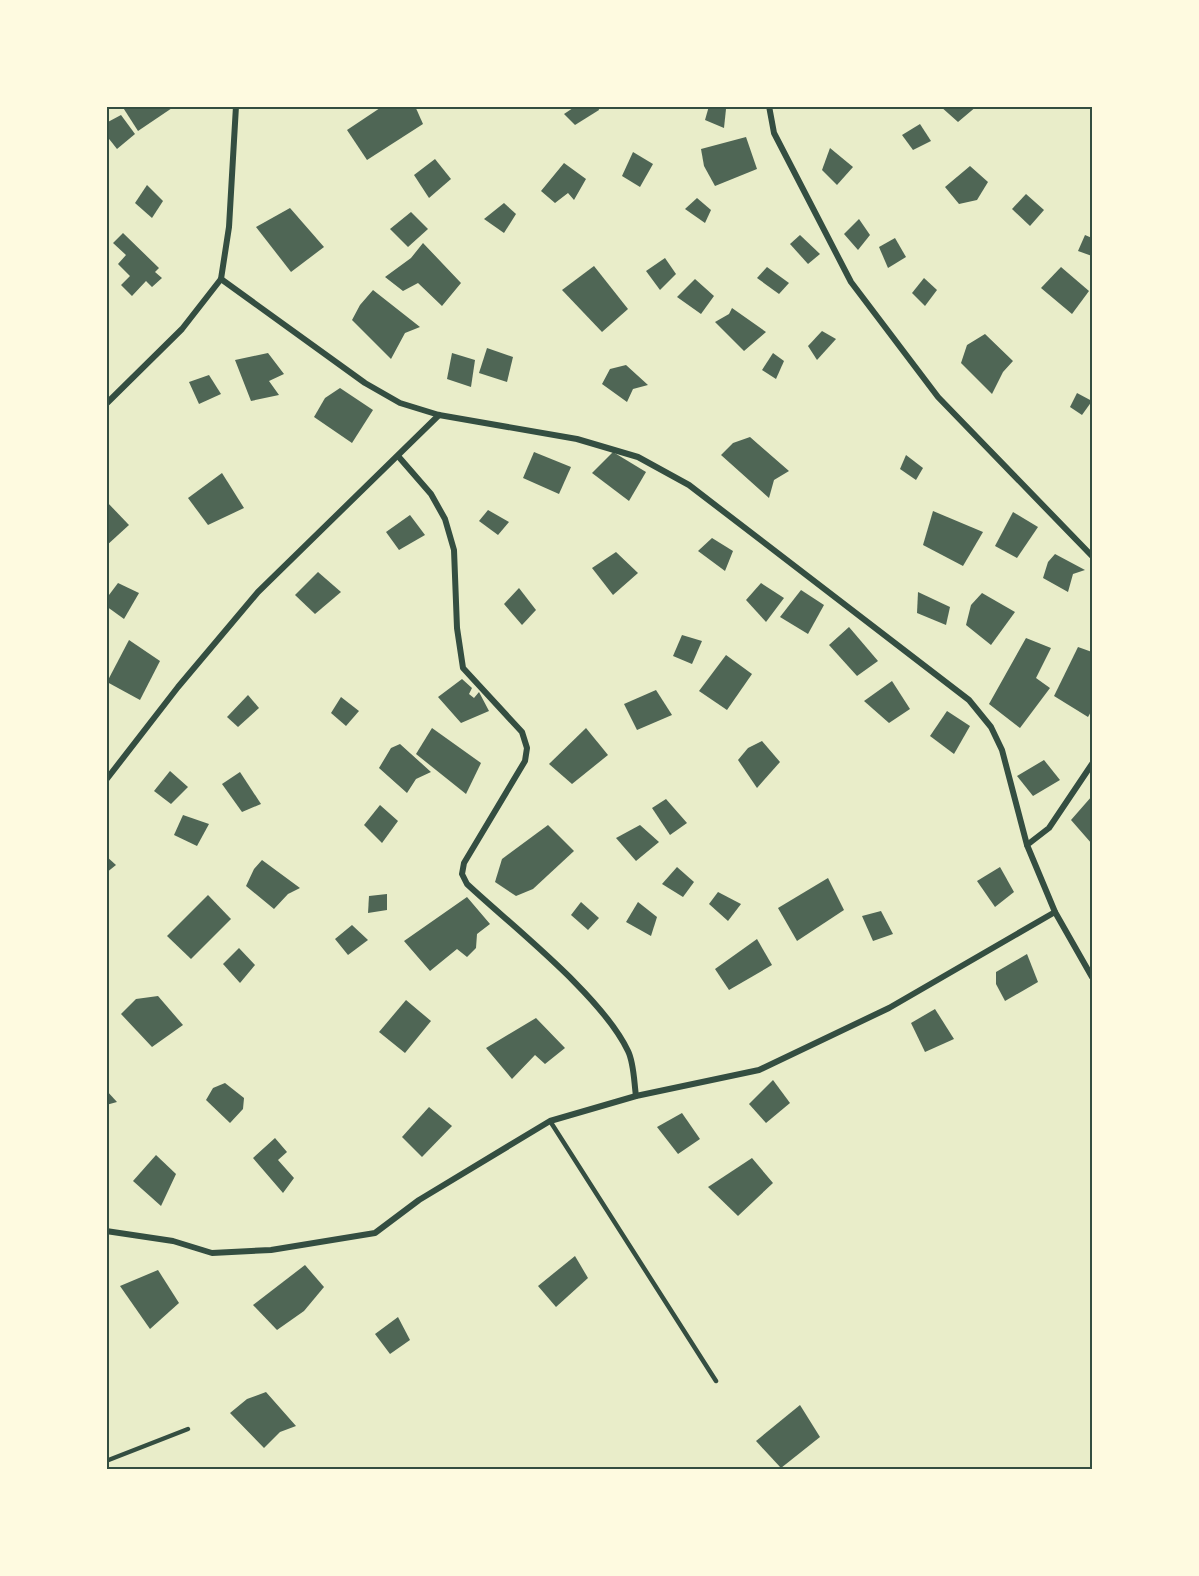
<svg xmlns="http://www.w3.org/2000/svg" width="1199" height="1576" font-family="'DejaVu Sans',sans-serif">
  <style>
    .building { fill: #4f6655 }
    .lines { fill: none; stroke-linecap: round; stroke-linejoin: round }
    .service { stroke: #344e41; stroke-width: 4.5 }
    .minor { stroke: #344e41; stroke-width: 6 }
    .neatline { fill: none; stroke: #344e41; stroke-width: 2 }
  </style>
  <rect width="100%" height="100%" fill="#e9edc9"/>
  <g class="building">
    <polygon points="122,106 175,106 138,131"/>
    <polygon points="383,106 415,106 423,124 367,160 347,130"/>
    <polygon points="576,106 598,106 599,110 575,125 564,114"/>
    <polygon points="709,106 726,109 724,128 705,120"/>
    <polygon points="940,106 977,106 958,122"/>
    <polygon points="121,115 135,134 117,149 106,135 106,123"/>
    <polygon points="920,124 931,141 913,150 902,135"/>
    <polygon points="746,137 757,169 715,186 704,166 701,149"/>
    <polygon points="830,148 853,167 837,185 822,170"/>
    <polygon points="633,152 653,164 640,187 622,176"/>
    <polygon points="435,159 451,179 429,198 414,175"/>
    <polygon points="564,163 586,179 574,200 568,193 555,203 541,191"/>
    <polygon points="970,166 988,182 977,200 959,204 945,187"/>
    <polygon points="147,185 163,201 152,218 135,203"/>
    <polygon points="1026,194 1044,210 1030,226 1012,209"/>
    <polygon points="697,198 711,210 705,223 685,209"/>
    <polygon points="504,203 516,214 504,233 484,219"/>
    <polygon points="290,208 324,247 291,272 256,227"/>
    <polygon points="411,212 428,229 408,247 390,229"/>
    <polygon points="859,219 870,235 858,250 844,234"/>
    <polygon points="123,233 159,268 155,272 162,278 152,287 146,281 132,296 121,285 130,276 118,264 126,255 113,243"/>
    <polygon points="800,235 820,254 808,264 790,244"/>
    <polygon points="1085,235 1092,238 1092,256 1078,251"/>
    <polygon points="895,238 906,257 888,268 879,247"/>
    <polygon points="423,243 461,283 442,306 418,283 403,291 385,277 411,258"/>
    <polygon points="665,258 676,274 660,290 646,271"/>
    <polygon points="594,266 628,309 602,332 562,290"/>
    <polygon points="767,267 789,283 779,294 757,278"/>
    <polygon points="1061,267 1089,291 1072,314 1041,288"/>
    <polygon points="924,278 937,290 925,306 912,293"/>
    <polygon points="695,279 714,296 701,314 677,297"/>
    <polygon points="373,290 420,327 405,333 391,359 352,320 360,305"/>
    <polygon points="732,308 766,332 744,351 715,322 729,314"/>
    <polygon points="822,331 836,339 817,360 808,346"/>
    <polygon points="985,334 1013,361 1003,372 992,394 961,363 967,345"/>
    <polygon points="487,348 513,357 507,382 479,373"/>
    <polygon points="268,353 284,374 269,381 279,395 251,401 235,360"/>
    <polygon points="452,353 475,360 471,387 447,379"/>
    <polygon points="773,353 784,361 776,379 762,370"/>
    <polygon points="626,365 648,385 633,389 627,402 602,384 610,369"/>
    <polygon points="209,375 221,394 199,404 189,382"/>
    <polygon points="340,388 373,410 352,443 314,417 325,398"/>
    <polygon points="1077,393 1092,401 1082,415 1070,407"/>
    <polygon points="750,437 789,471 774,480 769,498 721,455 733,443"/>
    <polygon points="534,452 571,467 559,494 523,478"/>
    <polygon points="613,452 646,472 629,501 592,473"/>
    <polygon points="906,455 923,468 916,480 900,469"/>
    <polygon points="222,473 244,508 208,525 188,498"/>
    <polygon points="106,501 129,525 106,546"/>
    <polygon points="488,510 509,522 498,535 479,521"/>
    <polygon points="933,511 983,532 963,566 923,545"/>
    <polygon points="1013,512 1038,527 1017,558 995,546"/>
    <polygon points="410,515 425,535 399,550 386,532"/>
    <polygon points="712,538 733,551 725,571 698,551"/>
    <polygon points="616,552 638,573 613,595 592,568"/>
    <polygon points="1055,554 1085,570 1073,574 1068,592 1043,578 1048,562"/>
    <polygon points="318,572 341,592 315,614 295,595"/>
    <polygon points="118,583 139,593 124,619 106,606 106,599"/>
    <polygon points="761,583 784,598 766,622 746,600"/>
    <polygon points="519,588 536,610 522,625 504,604"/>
    <polygon points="801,590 824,605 808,634 780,617"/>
    <polygon points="918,592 950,607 946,625 917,613"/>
    <polygon points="982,593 1015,612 991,645 966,625 971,605"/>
    <polygon points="849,627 878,661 857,676 829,645"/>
    <polygon points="682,635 702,641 692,664 673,656"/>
    <polygon points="1026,638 1051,648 1036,678 1050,688 1020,728 989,704"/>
    <polygon points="129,640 160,661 140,700 107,682"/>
    <polygon points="1078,647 1092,652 1092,710 1088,717 1054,696"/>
    <polygon points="726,655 752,674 727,710 699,691"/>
    <polygon points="462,679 472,688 469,694 474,698 479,692 489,711 461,723 438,697"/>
    <polygon points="892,681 910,709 889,723 864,701"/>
    <polygon points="656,690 672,715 637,730 624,704"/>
    <polygon points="248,695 259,708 238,727 227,717"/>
    <polygon points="341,697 359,711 346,726 331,713"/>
    <polygon points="947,711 970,726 954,754 930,736"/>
    <polygon points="432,728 481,763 466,794 416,754"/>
    <polygon points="586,728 608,755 572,784 549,764"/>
    <polygon points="762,741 780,762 757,788 738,760 748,748"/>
    <polygon points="400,744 431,772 416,779 407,793 379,768 391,748"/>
    <polygon points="1044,760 1060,780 1033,796 1017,776"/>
    <polygon points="170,771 188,787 171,804 154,791"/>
    <polygon points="240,772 261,804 242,812 222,784"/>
    <polygon points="1092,796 1092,844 1071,820"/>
    <polygon points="666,799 687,823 670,835 652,808"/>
    <polygon points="380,805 398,821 382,843 364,825"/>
    <polygon points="183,815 209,824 197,846 174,835"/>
    <polygon points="548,825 574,851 533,889 516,896 495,882 502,859"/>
    <polygon points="640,825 659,842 636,861 616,838"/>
    <polygon points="106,856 116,865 106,873"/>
    <polygon points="262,860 300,888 288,894 274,909 246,886 254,869"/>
    <polygon points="677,867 694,882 683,897 662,884"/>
    <polygon points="1000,867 1014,892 995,907 977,881"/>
    <polygon points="828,878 844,910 797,941 778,908"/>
    <polygon points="718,892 741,904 728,921 709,904"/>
    <polygon points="387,894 387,910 368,913 369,896"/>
    <polygon points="208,895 231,919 191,959 167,936"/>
    <polygon points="467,897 490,924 477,934 476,948 467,957 457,949 430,971 404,941"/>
    <polygon points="581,902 599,918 588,930 571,915"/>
    <polygon points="638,902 657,917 651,936 626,922"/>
    <polygon points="881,911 893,934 873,941 862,916"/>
    <polygon points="352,925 368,940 348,955 335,939"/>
    <polygon points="757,939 772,965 729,990 715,969"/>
    <polygon points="239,948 255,965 240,983 223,964"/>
    <polygon points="1027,954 1038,982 1005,1001 996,984 996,972"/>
    <polygon points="158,996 183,1025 152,1047 121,1014 136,999"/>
    <polygon points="406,1000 431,1021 405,1053 379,1032"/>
    <polygon points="935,1009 954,1039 925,1052 911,1023"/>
    <polygon points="536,1018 565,1048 545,1064 535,1055 512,1079 486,1048"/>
    <polygon points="773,1080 790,1103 766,1123 749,1104"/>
    <polygon points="225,1083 244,1098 243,1109 230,1123 206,1100 213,1088"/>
    <polygon points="106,1090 117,1102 106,1105"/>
    <polygon points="429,1107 452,1126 422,1157 402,1137"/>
    <polygon points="682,1113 700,1139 678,1154 657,1127"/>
    <polygon points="275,1138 287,1152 278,1160 294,1178 283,1193 253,1158"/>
    <polygon points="156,1155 176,1174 161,1206 133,1181"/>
    <polygon points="752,1158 773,1183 738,1216 708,1187"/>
    <polygon points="575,1256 588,1278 556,1307 538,1286"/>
    <polygon points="305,1265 324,1287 304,1311 277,1330 253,1305"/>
    <polygon points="158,1270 179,1303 150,1329 120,1286"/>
    <polygon points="398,1317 410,1340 390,1354 375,1334"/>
    <polygon points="266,1392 296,1426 280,1432 264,1448 230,1413 247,1399"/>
    <polygon points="800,1405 820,1437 781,1468 756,1441"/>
  </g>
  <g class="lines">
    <g class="service">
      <polyline points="550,1121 716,1381"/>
      <polyline points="106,1461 188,1429"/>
    </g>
    <g class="minor">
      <polyline points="769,106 774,133 851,282 938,397 1092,556"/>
      <polyline points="221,279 365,383 400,403 439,415 577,439 638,457 689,485 969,700 991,727 1002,750 1027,845"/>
      <polyline points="106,404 182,329 221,279 229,227 236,106"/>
      <path d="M 398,456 L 431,494 L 445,519 L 454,550 L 457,628 L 463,668 L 522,732 L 527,748 L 525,761 L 464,863 L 462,874 L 467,884 C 513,927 602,996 628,1051 C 634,1063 634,1082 636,1096"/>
      <polyline points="1092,764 1049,828 1027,845 1055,912 1092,977"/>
      <polyline points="106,780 178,687 258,592 439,415"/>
      <polyline points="106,1231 173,1241 212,1253 271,1250 375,1233 419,1200 550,1121 636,1096 759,1070 889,1008 1055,912"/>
    </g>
  </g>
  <rect width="1199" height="1576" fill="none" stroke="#fefae0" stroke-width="216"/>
  <rect x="108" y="108" width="983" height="1360" class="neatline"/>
</svg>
